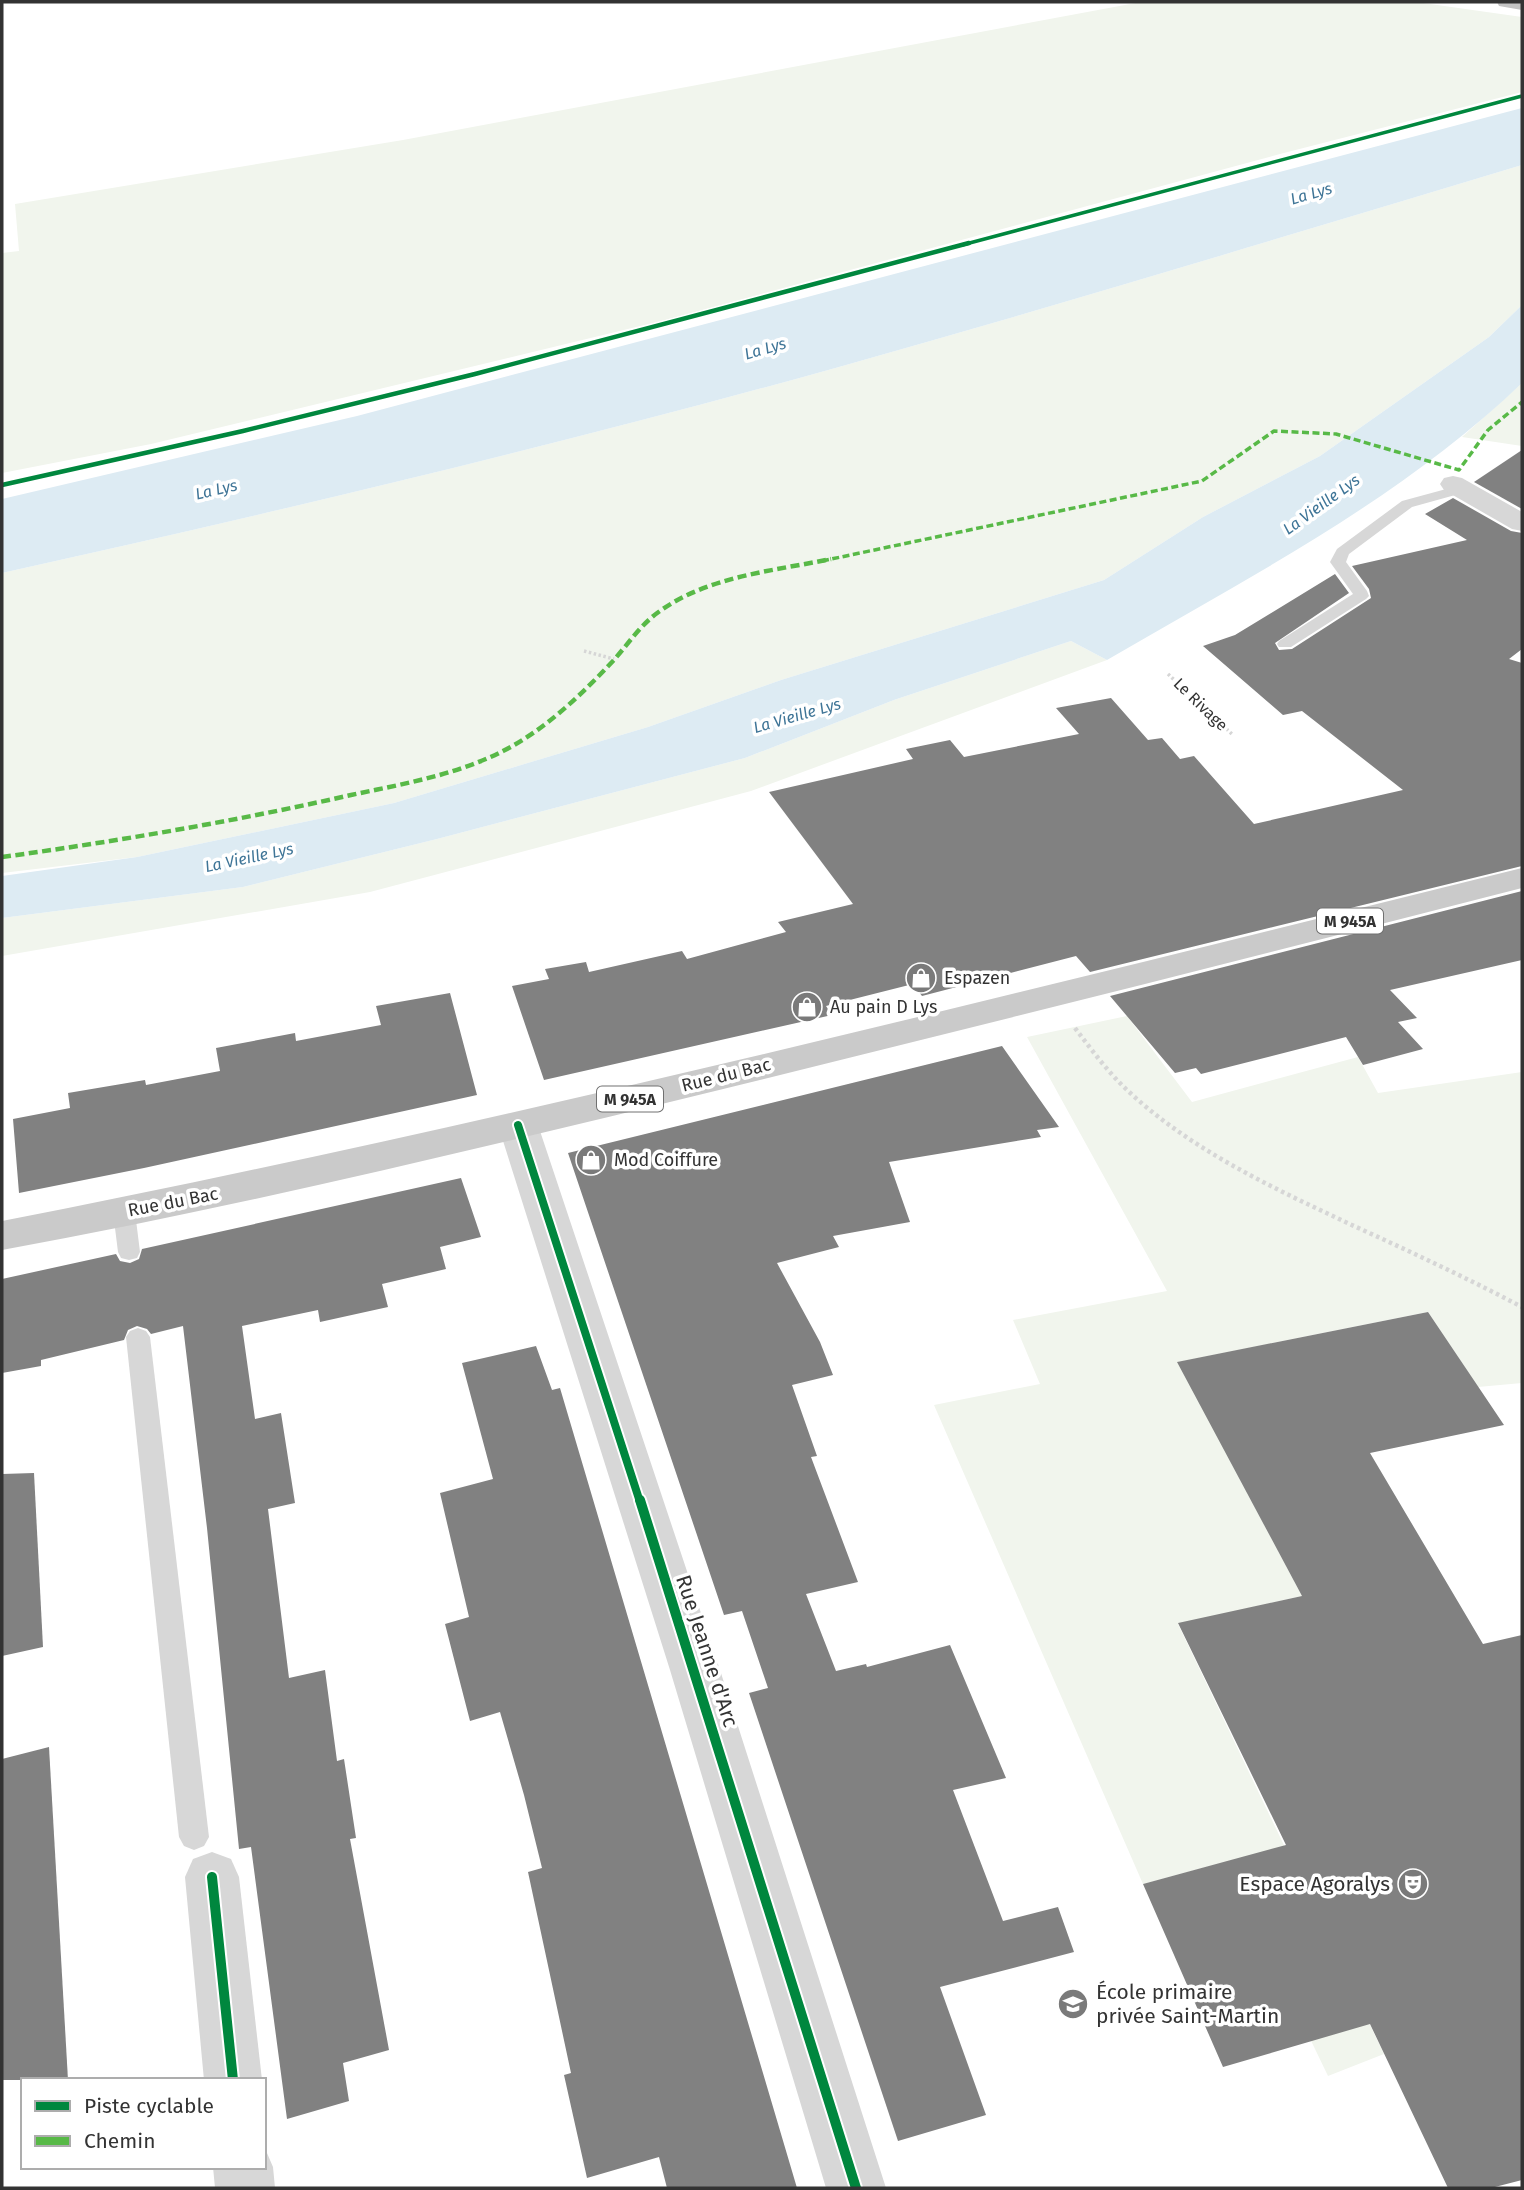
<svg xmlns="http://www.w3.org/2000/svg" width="1524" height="2190" font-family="'Fira Sans',sans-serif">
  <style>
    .green { fill: #f1f5ed }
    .water { fill: #ddebf3 }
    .building { fill: #818181 }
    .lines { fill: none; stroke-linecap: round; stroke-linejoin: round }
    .path-far1 { stroke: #d6d6d6; stroke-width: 3.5; stroke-dasharray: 2.5 2.5; stroke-linecap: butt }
    .path { stroke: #d6d6d6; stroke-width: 4.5; stroke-dasharray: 3.5 3.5; stroke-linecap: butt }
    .service { fill: #d7d7d7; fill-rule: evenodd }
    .minor { fill: #d7d7d7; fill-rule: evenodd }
    .primary { fill: #cacaca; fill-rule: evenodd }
    .motorway { fill: #c4c4c4; fill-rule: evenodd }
    .quiet-far1 { stroke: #58b947; stroke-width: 3.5; stroke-dasharray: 7 3.5; stroke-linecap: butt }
    .quiet { stroke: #58b947; stroke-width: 4.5; stroke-dasharray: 9 4.5; stroke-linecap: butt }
    .cycleway-far3-casing { stroke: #fff; stroke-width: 5 }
    .cycleway-far2-casing { stroke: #fff; stroke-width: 7 }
    .cycleway-far1-casing { stroke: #fff; stroke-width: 12 }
    .cycleway-casing { stroke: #fff; stroke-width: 14 }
    .cycleway-far3 { stroke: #00873e; stroke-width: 3.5 }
    .cycleway-far2 { stroke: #00873e; stroke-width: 4.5 }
    .cycleway-far1 { stroke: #00873e; stroke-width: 8 }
    .cycleway { stroke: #00873e; stroke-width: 10 }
    .labels { text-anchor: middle; stroke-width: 7; stroke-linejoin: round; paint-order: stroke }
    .far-water-label { font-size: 16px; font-style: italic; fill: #3f7597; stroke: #fff }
    .far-street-label { font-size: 16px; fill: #333; stroke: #fff }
    .shield { fill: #fff; stroke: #707070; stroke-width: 2 }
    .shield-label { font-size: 16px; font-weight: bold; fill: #333 }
    .poi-label { font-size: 18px; fill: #333; stroke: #fff; text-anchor: start }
    .street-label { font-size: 18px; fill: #333; stroke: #fff }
    .near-street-label { font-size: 21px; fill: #333; stroke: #fff }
    .near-poi-label { font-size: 21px; fill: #333; stroke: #fff; text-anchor: end }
  </style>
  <rect width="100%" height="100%" fill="#fff"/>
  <g class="green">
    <polygon points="1141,2 1416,2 1522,17 1522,92 1280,154 665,320 151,444 2,473 2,253 19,251 15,204 403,140"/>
    <path d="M 1522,165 L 1522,305 L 1489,337 L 1320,456 L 1203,517 L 1104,580 L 781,680 L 648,727 L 394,803 L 137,857 L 2,873 L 2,573 C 282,511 562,444 839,367 C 1068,303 1295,233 1522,165 Z"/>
    <polygon points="1522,383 1522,446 1462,437"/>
    <polygon points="1071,641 1107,660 751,791 370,892 2,956 2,918 243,887 437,839 745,758 894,700"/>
    <polygon points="1127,1016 1192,1102 1358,1057 1378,1093 1522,1072 1522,1383 1478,1387 1428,1312 1178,1362 1302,1596 1178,1624 1384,2054 1328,2076 1225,1862 1143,1884 934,1405 1040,1384 1013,1320 1167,1291 1027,1037"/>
  </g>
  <g class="water">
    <path d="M 1522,108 L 1522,165 C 1295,233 1068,303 839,367 C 562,444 282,511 2,573 L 2,499 L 357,416 Z"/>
    <path d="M 1522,305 L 1522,383 C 1401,499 1251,576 1107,660 L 1071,641 L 894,700 L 745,758 L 437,839 L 243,887 L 2,918 L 2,876 L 137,857 L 394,803 L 648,727 L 781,680 L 1104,580 L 1203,517 L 1320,456 L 1489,337 Z"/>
  </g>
  <g class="building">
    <polygon points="1522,450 1522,509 1474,482"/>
    <polygon points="1453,498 1511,531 1522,533 1522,649 1509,659 1522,663 1522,866 1090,972 1076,956 922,996 913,984 826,1006 832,1015 544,1080 512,986 549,979 545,969 586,962 589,972 682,951 687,959 786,932 778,922 853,904 769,792 913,759 906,749 950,740 964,757 1079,734 1056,708 1111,698 1148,740 1162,738 1180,759 1194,756 1254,824 1403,790 1302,711 1283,715 1203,646 1235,635 1335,574 1349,593 1275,643 1279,650 1292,649 1371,598 1369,589 1352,566 1467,540 1425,514"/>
    <polygon points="1522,891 1522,960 1390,990 1417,1018 1398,1022 1423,1049 1363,1065 1346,1037 1201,1074 1196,1068 1175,1073 1110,996"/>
    <polygon points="450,993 477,1095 144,1168 19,1193 13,1119 70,1108 68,1093 145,1080 146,1085 220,1071 216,1048 295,1033 296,1041 381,1025 376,1006"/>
    <polygon points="1002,1046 1059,1127 1037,1130 1041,1137 889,1162 910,1222 833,1236 839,1247 777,1263 820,1342 833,1375 792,1385 817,1456 811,1457 858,1582 806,1594 836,1671 866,1664 867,1667 950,1645 1006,1778 953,1790 1003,1921 1058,1907 1074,1952 940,1987 986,2115 898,2141 749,1693 768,1688 742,1611 724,1615 568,1153"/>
    <polygon points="461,1178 481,1237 440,1247 446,1269 382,1284 388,1307 320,1322 318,1310 242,1326 255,1419 281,1413 295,1503 268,1509 289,1678 325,1670 337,1761 344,1759 356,1838 350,1839 389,2050 343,2063 349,2101 287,2119 251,1847 239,1849 207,1528 183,1326 151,1334 147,1329 137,1326 128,1330 124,1340 41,1360 41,1366 2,1373 2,1279 116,1254 120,1261 130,1263 139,1259 142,1249"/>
    <polygon points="1428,1312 1504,1425 1370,1453 1483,1644 1522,1635 1522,2180 1491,2188 1448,2188 1370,2024 1223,2067 1143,1884 1286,1845 1178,1623 1302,1596 1177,1362"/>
    <polygon points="536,1346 552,1390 560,1388 797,2188 667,2188 659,2157 587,2178 564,2075 571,2073 528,1872 542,1868 524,1795 500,1712 470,1721 445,1624 469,1617 440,1493 493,1479 462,1363"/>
    <polygon points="34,1473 43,1647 2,1656 2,1474"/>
    <polygon points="49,1747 68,2080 2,2080 2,1759"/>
  </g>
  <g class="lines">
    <g class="path-far1">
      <polyline points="584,651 614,659"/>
      <polyline points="1168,674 1233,735"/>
    </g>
    <path class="path" d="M 1075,1028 C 1091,1049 1107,1071 1126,1089 C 1190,1150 1275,1189 1354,1226 C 1411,1252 1467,1278 1522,1307"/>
    <g class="service">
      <polygon points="1461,485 1468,489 1466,492 1412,507 1349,554 1346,562 1367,591 1369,596 1366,599 1291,647 1279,647 1277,644 1279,641 1353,594 1330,562 1337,549 1402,501"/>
      <polygon points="124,1204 132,1207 135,1212 140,1252 137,1258 129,1260 121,1258 118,1252 113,1212 116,1207"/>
      <polygon points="138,1328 146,1331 150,1337 209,1837 204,1846 194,1850 184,1846 179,1837 126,1337 130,1331"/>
    </g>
    <g class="minor">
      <polygon points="1453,476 1462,478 1522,512 1522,531 1512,529 1444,490 1440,484 1444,478"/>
      <polygon points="518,1112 532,1116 538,1125 720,1670 886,2188 826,2188 670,1670 498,1125 504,1116"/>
      <polygon points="212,1852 231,1859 239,1877 262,2080 204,2080 185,1877 193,1859"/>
      <polygon points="264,2146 273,2167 275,2188 215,2188 213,2167 264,2167"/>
    </g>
    <path class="primary" d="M 1522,868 L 1522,888 C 1253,957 984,1025 715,1091 C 478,1149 241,1206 2,1250 L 2,1221 C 513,1121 1017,993 1522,868 Z"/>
    <polygon class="motorway" points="1497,2 1522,2 1522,10 1499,6"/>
    <polyline class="quiet-far1" points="822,561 1202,481 1274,431 1336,434 1459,470 1488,430 1522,402"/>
    <path class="quiet" d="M 2,857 C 119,841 236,821 351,795 C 403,784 456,775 503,751 C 545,730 582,694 613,661 C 629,643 641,624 660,611 C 709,576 773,571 831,559"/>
    <g class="cycleway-far3-casing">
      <polyline id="cycleway-far3" points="962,245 1522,96"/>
    </g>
    <g class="cycleway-far2-casing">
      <polyline id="cycleway-far2" points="2,485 243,431 475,374 969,243"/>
    </g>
    <g class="cycleway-far1-casing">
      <polyline id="cycleway-far1" points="518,1125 640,1502"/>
    </g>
    <g class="cycleway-casing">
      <g id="cycleway">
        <polyline points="640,1500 856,2188"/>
        <polyline points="212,1877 233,2080"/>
      </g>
    </g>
    <use href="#cycleway-far3" class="cycleway-far3"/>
    <use href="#cycleway-far2" class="cycleway-far2"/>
    <use href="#cycleway-far1" class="cycleway-far1"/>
    <use href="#cycleway" class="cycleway"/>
  </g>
  <defs>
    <g id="shop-disc" transform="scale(1.575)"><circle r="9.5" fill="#7a7a7a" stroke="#fff"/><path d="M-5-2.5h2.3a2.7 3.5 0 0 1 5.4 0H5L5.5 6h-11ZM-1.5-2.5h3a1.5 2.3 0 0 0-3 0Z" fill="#fff"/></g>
    <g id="theatre-disc" transform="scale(1.575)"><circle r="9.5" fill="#7a7a7a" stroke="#fff"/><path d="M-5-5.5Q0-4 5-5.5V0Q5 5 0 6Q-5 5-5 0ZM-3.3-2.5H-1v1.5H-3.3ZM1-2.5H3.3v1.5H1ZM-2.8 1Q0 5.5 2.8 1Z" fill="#fff"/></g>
    <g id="school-disc" transform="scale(1.575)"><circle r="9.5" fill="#7a7a7a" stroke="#fff"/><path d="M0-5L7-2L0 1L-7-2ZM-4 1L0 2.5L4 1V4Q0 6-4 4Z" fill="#fff"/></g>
  </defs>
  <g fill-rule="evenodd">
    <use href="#shop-disc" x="921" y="978"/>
    <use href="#shop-disc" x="807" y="1007"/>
    <use href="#shop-disc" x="591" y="1160"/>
    <use href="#theatre-disc" x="1413" y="1884"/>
    <use href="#school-disc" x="1073" y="2004"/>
  </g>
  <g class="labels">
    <g class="far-water-label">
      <text transform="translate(1311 193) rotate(-16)" y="6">La Lys</text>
      <text transform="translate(765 348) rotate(-16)" y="6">La Lys</text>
      <text transform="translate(216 489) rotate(-13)" y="6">La Lys</text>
      <text transform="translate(1321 504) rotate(-36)" y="6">La Vieille Lys</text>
      <text transform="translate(797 715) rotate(-16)" y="6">La Vieille Lys</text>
      <text transform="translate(249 857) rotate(-12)" y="6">La Vieille Lys</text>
    </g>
    <g class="far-street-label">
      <text transform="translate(1201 704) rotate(44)" y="6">Le Rivage</text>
    </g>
    <g class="shield">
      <rect x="1317" y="908.5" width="66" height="25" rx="5"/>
      <rect x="597" y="1086.5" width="66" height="25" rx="5"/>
    </g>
    <g class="shield-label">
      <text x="1350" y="927">M 945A</text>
      <text x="630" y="1105">M 945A</text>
    </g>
    <g class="poi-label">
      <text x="944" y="984">Espazen</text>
      <text x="830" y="1013">Au pain D Lys</text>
      <text x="614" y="1166">Mod Coiffure</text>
    </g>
    <g class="street-label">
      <text transform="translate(726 1075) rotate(-14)" y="6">Rue du Bac</text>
      <text transform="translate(173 1202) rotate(-11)" y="6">Rue du Bac</text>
    </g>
    <g class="near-street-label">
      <text transform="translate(707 1651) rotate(72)" y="7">Rue Jeanne d'Arc</text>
    </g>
    <g class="near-poi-label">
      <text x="1390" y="1891">Espace Agoralys</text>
      <text x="1096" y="1999" text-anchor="start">École primaire<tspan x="1096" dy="24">privée Saint-Martin</tspan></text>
    </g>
  </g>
  <rect width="1524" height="2190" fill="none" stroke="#333333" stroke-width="7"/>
  <rect x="21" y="2078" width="245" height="91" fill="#ffffff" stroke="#adadad" stroke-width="2"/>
  <rect x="35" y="2101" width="35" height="10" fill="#00873e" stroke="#adadad" stroke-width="2"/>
  <text x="84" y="2113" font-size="21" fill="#333333">Piste cyclable</text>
  <rect x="35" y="2136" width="35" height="10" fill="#58b947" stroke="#adadad" stroke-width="2"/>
  <text x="84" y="2148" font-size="21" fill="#333333">Chemin</text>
</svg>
